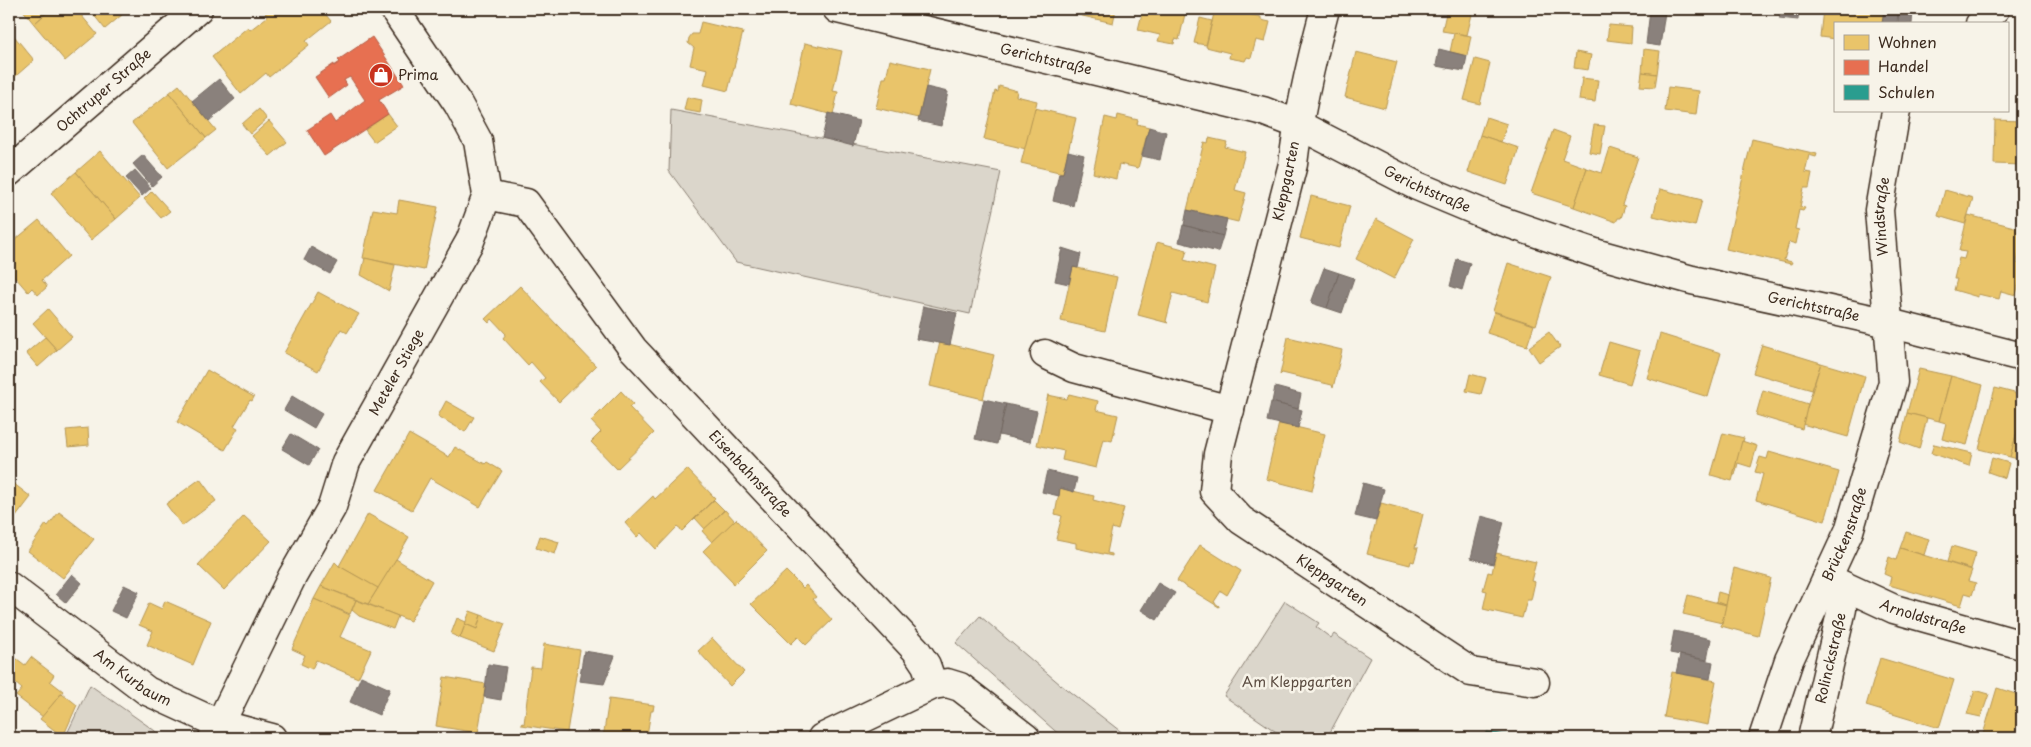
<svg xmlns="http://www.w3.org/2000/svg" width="2031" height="747" font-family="'Playpen Sans',sans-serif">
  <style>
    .green { fill: #dbd6cb; stroke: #8b8074 }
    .homes { fill: #e9c46a; stroke: #b59653 }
    .shops { fill: #e76f51; stroke: #b35a42 }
    .schools { fill: #2a9d8f; stroke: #2f7a6d }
    .industry { fill: #8a817c; stroke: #726760 }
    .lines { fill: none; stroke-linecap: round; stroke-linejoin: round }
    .minor-casing { stroke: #3b2a1e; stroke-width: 31 }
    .secondary-casing { stroke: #3b2a1e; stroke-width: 31 }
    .minor { stroke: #f7f3e8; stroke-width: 28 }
    .secondary { stroke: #f7f3e8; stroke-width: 28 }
    .labels { text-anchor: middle; stroke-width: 5; stroke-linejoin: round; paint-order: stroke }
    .street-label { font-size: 14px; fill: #3b2a1e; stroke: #f7f3e8 }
    .poi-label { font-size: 14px; fill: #3b2a1e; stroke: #f7f3e8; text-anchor: start }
    .park-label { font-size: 14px; fill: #5b4c41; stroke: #f7f3e8 }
  </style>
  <rect width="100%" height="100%" fill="#f7f3e8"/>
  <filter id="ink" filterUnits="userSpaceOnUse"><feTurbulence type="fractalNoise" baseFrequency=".02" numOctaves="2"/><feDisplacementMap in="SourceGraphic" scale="10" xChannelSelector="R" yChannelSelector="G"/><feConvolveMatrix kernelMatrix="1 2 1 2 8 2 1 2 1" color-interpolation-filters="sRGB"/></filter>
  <g filter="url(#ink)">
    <g class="green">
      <polygon points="671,110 1001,172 970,314 736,262 669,171"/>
      <polygon points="1285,601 1319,623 1316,627 1331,638 1334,634 1370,658 1327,738 1285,738 1224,696"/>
      <polygon points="980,616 1061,685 1129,738 1063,738 956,643"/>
      <polygon points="90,685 165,738 65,738"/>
    </g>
    <g class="homes">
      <polygon points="22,9 44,9 47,12 34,24"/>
      <polygon points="51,9 76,9 97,34 65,61 34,24"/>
      <polygon points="89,9 129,9 105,29"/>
      <polygon points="271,9 321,9 331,21 306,41 309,45 269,77 266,73 241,94 212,57 248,27 250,30 267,17 265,14"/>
      <polygon points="1031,9 1044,9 1037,13"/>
      <polygon points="1075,9 1116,9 1113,23 1074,14"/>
      <polygon points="1143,9 1181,9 1180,13 1185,14 1179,40 1175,39 1174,44 1158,41 1160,35 1138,30"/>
      <polygon points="1215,9 1249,9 1248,14 1261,17 1261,20 1270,22 1265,42 1256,40 1251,58 1247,57 1245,61 1229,58 1230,53 1206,47"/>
      <polygon points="1400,9 1425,9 1423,15"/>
      <polygon points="1447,9 1473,10 1467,35 1442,31"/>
      <polygon points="1633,9 1652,9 1652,11"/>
      <polygon points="1823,9 1884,9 1882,24 1835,24 1835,39 1820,37"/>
      <polygon points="1200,18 1212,21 1206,45 1194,43"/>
      <polygon points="701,22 743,32 728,91 704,85 708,69 690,65 694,48 688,43 689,38 692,34 698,34"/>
      <polygon points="1609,25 1632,27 1631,43 1607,40"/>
      <polygon points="9,30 34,60 9,82"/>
      <polygon points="1454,33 1471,36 1467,56 1450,52"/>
      <polygon points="805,43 842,51 833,91 838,92 833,115 791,104"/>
      <polygon points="1644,49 1660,51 1657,74 1642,72"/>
      <polygon points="1356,52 1397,62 1385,108 1345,97"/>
      <polygon points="1576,52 1591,55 1588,70 1574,68"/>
      <polygon points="1475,59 1490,63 1480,104 1464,100"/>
      <polygon points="890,60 930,69 919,118 876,108 883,78 886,78"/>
      <polygon points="1642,72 1657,74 1655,87 1640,86"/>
      <polygon points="1582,78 1598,80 1595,102 1579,100"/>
      <polygon points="179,85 216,130 206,138 169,93"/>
      <polygon points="999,86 1017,91 1016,96 1037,101 1026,149 984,139 995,91 998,92"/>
      <polygon points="1668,87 1699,91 1696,115 1665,111"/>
      <polygon points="169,93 206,138 168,168 132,123"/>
      <polygon points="687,97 702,100 700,113 684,110"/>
      <polygon points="1035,108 1076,118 1063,173 1021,163"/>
      <polygon points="259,109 267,119 250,134 242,124"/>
      <polygon points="388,114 397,126 374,142 365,130"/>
      <polygon points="1118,115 1138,120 1137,124 1149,127 1138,168 1119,164 1116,179 1093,173 1105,117 1117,120"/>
      <polygon points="1486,117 1507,124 1501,142 1480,135"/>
      <polygon points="1995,120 2022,121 2022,165 1994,164"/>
      <polygon points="269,121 287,142 270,156 252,136"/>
      <polygon points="1594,125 1605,126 1600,154 1589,152"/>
      <polygon points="1553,130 1570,136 1562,159 1587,168 1574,207 1531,193"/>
      <polygon points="1480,135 1519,148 1507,185 1468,172"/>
      <polygon points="1209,138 1227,142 1225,147 1245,152 1235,190 1246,193 1238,222 1187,210 1204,142 1208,143"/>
      <polygon points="1752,139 1817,154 1816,157 1809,155 1805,172 1812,173 1809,188 1804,188 1800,207 1805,208 1803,211 1799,210 1795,229 1799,230 1796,244 1789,242 1784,260 1792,262 1791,264 1726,249"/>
      <polygon points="1610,148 1638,157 1622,205 1625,206 1621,218 1618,218 1616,222 1574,207 1587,168 1602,173"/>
      <polygon points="100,151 140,198 116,219 76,172"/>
      <polygon points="76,172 116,219 91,240 51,193"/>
      <polygon points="1660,189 1702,200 1695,226 1653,216"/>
      <polygon points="1945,190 1973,198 1965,224 1938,216"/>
      <polygon points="152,191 170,211 161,218 144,199"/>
      <polygon points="1311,196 1350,206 1339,248 1300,238"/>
      <polygon points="399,200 438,207 424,270 363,258 373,209 397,213"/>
      <polygon points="1968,215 2022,229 2022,242 2017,263 2022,265 2022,271 2016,295 2001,291 1999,299 1978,294 1978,297 1954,290 1957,279 1954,279 1959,258 1964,259 1966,252 1959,251"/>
      <polygon points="1376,219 1414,239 1394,279 1356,259"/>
      <polygon points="39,220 69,256 42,280 47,287 38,295 32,288 28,292 9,270 9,245"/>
      <polygon points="1157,242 1187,250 1184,260 1215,268 1207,302 1173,293 1166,321 1168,323 1138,315"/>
      <polygon points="365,258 395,265 389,291 361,275"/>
      <polygon points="1508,263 1551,277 1536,325 1493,311"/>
      <polygon points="1073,267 1117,277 1105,331 1061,321"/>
      <polygon points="520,286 596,366 559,402 540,382 545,378 531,362 528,365 503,338 506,334 492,319 489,323 485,319"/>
      <polygon points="318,292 359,314 347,333 341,329 318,371 284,353"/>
      <polygon points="48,309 72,337 57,350 33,323"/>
      <polygon points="1494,312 1534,325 1527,346 1487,333"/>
      <polygon points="1549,332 1560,347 1539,362 1529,347"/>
      <polygon points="1660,334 1721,353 1708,397 1647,378"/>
      <polygon points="45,337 57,350 38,367 26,353"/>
      <polygon points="1288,337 1342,350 1333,388 1332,385 1282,373 1280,375"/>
      <polygon points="940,342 994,355 983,399 930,386"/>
      <polygon points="1609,342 1640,351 1630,384 1599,375"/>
      <polygon points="1762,345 1821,363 1812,390 1753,373"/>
      <polygon points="1821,363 1865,376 1848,437 1802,424"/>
      <polygon points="1919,369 1951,376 1939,421 1907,413"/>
      <polygon points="207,370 254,397 252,401 250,400 234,426 238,428 225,450 177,422"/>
      <polygon points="1470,374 1486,378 1481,394 1466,391"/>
      <polygon points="1951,376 1983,385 1967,445 1942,439 1946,423 1939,421"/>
      <polygon points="1995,388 2022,395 2022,414 2010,457 1979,449"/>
      <polygon points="1763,390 1808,404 1802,429 1756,415"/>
      <polygon points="621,391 633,404 629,407 654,433 617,469 591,442 601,432 591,421"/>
      <polygon points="1069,394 1098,401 1096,410 1118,415 1112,441 1103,439 1096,468 1062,460 1064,451 1037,445 1048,395 1067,399"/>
      <polygon points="446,401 474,417 465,432 438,416"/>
      <polygon points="1907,413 1927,418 1919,449 1900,442"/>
      <polygon points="2022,414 2022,460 2010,457"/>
      <polygon points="1279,423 1325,434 1312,491 1266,479"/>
      <polygon points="88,428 89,445 68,447 66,430"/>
      <polygon points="1723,433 1744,438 1732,481 1711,475"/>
      <polygon points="409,434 449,457 455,447 485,464 487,462 502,471 480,507 430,478 412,510 377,490"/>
      <polygon points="1742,441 1757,446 1751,467 1738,463 1735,475 1733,475"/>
      <polygon points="1934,444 1972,453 1969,466 1931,453"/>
      <polygon points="1769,452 1839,472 1825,521 1756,500 1763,474 1755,472 1760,457 1767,459"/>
      <polygon points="1992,458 2009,463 2005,478 1988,472"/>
      <polygon points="687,469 715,498 682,531 677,527 656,549 641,533 637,537 625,523 653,496 655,499"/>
      <polygon points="200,479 216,501 182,526 166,504"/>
      <polygon points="9,480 31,497 9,526"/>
      <polygon points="1060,488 1094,496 1093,500 1124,508 1118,530 1112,528 1107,553 1112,554 1112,556 1076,548 1076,543 1056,539 1062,516 1055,514"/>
      <polygon points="714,500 724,510 705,529 695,518"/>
      <polygon points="1381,503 1423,514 1415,548 1418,548 1414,562 1411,561 1410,565 1367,554"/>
      <polygon points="725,510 735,521 712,542 702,531"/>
      <polygon points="59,512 94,539 63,578 28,551 46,524 48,526"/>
      <polygon points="368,514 409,537 379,589 339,566"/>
      <polygon points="244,516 271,541 224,590 198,565"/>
      <polygon points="736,519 767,551 733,585 731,583 733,582 703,551"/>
      <polygon points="1906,532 1929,539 1924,555 1900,548"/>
      <polygon points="540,536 559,542 555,554 536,548"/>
      <polygon points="1200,545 1241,571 1227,595 1221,591 1214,602 1219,606 1219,607 1177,581"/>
      <polygon points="1952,546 1976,553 1971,569 1947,562"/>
      <polygon points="1900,548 1972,570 1968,581 1976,583 1972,595 1965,593 1961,606 1889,585 1891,577 1884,574 1889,557 1896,560"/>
      <polygon points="1496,553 1536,562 1531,581 1535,582 1531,600 1527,600 1522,618 1483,609 1487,591 1483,590 1488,572 1492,573"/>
      <polygon points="396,559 432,581 410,621 368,604"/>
      <polygon points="335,562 339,566 378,588 368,604 321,586"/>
      <polygon points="1734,568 1771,578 1758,636 1721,626"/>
      <polygon points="786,571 803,588 806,585 816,597 813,599 832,620 806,645 798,637 791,644 751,604"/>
      <polygon points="321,586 356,600 350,614 314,599"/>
      <polygon points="1718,592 1728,595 1726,605 1716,602"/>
      <polygon points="1688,595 1726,605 1722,623 1683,614"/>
      <polygon points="314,599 350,615 340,637 371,650 358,678 316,660 312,669 301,664 305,655 292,649"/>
      <polygon points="356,600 398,616 393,629 359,616 352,610"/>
      <polygon points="165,601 211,621 193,665 147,645 153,631 139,625 149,603 162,609"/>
      <polygon points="470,611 481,615 477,629 465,624"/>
      <polygon points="481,615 505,624 494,651 460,638 465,624 477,629"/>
      <polygon points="457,618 466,622 460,638 451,634"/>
      <polygon points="712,638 744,672 730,686 698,651"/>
      <polygon points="544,644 580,650 567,732 522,725 522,723 524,724 531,667 541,668"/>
      <polygon points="9,653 25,665 31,657 54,675 50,681 63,691 43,717 16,696 22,689 14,682 9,689"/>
      <polygon points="1880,658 1954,680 1939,728 1866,706"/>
      <polygon points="1672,672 1716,681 1708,725 1664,717"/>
      <polygon points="444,677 486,684 478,733 436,726"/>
      <polygon points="1997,688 2022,696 2022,707 2013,738 1982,738"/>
      <polygon points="1975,690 1989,694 1981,717 1967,714"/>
      <polygon points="62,693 77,705 63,737 40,719"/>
      <polygon points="609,699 654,705 653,711 651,711 647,735 649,736 649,738 603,738"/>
    </g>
    <polygon class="shops" points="372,37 404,85 379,100 388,114 324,156 307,130 330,115 335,123 365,100 350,77 344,80 347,85 329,98 315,77 334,64 334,66 340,62 338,60"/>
    <polygon class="schools" points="1487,732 1512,736 1512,738 1486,738"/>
    <g class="industry">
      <polygon points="1782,9 1799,9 1798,20 1779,18"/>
      <polygon points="1884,9 1898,9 1897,24 1882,24"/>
      <polygon points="1899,9 1913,9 1912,24 1898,24"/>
      <polygon points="1652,10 1665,12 1660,46 1646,44 1650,11"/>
      <polygon points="1439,49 1467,56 1464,71 1436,66"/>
      <polygon points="219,79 235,99 209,121 192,101"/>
      <polygon points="926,87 948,92 941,126 918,121"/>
      <polygon points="828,113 859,121 853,146 822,138"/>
      <polygon points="1149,127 1166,132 1160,160 1142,156"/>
      <polygon points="1068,151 1084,155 1073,206 1053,201 1059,173 1063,173"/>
      <polygon points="143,155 162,177 152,186 133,164"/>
      <polygon points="135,170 151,188 142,196 126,178"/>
      <polygon points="1187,210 1227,219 1223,236 1184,225"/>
      <polygon points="1183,225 1223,236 1218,252 1179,242"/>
      <polygon points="311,247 337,262 330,274 304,260"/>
      <polygon points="1062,248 1081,254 1078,268 1073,267 1069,284 1055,281"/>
      <polygon points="1457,259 1470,263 1462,290 1450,286"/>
      <polygon points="1324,268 1339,273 1327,308 1311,303"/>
      <polygon points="1339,273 1354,278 1342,313 1327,308"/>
      <polygon points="923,306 957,313 950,345 916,339"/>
      <polygon points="1275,387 1301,394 1298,409 1272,402"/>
      <polygon points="292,396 322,414 314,428 284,410"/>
      <polygon points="984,399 1006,404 997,444 975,439"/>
      <polygon points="1271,402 1302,410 1298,428 1267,421"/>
      <polygon points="1006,404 1037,411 1030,442 999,435"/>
      <polygon points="291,434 318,450 309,465 282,449"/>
      <polygon points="1047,471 1077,478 1074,492 1060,488 1059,496 1042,492"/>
      <polygon points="1363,483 1384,489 1376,521 1355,516"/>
      <polygon points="1481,516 1504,522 1493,564 1471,558"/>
      <polygon points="72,574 82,583 66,603 56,594"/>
      <polygon points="1158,583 1175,593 1157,620 1141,610"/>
      <polygon points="124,585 139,592 126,618 111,611"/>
      <polygon points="1674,631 1711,639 1707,660 1670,653"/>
      <polygon points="584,651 615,656 604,684 579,681"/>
      <polygon points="1680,655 1713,662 1710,679 1676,673"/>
      <polygon points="488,664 506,667 501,700 484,697"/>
      <polygon points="361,676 390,689 379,715 350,702"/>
    </g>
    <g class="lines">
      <g class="minor-casing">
        <g id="minor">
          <path id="s1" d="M 837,9 L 1263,111 L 1297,124 L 1417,186 L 1496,219 L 1598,254 L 1692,280 L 1889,323 L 2022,357"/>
          <path id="s2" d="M 1325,9 C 1311,61 1299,111 1293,164 L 1218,454 L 1214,491 L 1241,520 L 1471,672 L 1535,682"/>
          <polyline points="1980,24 1995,9"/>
          <path id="s3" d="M 487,195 L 526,203 L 633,349 L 916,650 L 926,665 L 933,685 L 947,683 L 960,687 L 1026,738"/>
          <polyline points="1045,354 1074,368 1230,410"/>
          <path id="s4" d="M 1827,578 L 1894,609 L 2022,645"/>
          <path id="s5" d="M 9,586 L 147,691 L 219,724 L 272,738"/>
          <path id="s6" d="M 213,738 L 292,577 L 332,507 L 346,462 L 470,241 L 487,195 L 478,141 L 458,104 L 394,9"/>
          <polyline points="822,738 933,685"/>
          <path id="s7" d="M 1763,738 L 1789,660 L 1849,531 L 1893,382 L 1879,210 L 1896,111"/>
          <path id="s8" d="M 1812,738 L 1842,609 L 1827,578"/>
        </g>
      </g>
      <g class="secondary-casing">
        <g id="secondary">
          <path id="s9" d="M 9,172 L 198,9"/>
        </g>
      </g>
      <use href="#minor" class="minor"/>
      <use href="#secondary" class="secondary"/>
    </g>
  </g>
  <defs>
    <g id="shop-disc" transform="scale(1.25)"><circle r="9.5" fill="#c8321e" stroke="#f7f3e8"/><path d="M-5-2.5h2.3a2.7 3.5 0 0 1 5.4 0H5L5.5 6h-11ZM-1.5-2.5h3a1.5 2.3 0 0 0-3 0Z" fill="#fff"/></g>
  </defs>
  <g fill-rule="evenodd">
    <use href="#shop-disc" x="381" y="75"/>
  </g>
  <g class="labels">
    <g class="street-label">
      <text dy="5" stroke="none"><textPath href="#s1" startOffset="215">Gerichtstraße</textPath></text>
      <text dy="5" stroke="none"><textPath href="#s9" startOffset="125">Ochtruper Straße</textPath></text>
      <text transform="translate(1286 181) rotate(-78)" y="5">Kleppgarten</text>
      <text dy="5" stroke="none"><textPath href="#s1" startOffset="620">Gerichtstraße</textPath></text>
      <text dy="5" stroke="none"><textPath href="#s7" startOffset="546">Windstraße</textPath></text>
      <text dy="5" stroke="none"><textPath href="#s1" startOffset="1025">Gerichtstraße</textPath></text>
      <text dy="5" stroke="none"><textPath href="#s6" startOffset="410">Meteler Stiege</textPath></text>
      <text dy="5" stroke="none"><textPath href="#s3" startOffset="392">Eisenbahnstraße</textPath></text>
      <text dy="5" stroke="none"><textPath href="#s7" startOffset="220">Brückenstraße</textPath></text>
      <text dy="5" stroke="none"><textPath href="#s2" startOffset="644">Kleppgarten</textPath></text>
      <text dy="5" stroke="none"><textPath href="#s4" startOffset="104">Arnoldstraße</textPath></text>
      <text dy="5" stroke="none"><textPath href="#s8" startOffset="82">Rolinckstraße</textPath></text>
      <text dy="5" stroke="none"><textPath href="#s5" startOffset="154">Am Kurbaum</textPath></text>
    </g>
    <g class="poi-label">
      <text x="398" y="80">Prima</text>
    </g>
    <g class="park-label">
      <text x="1297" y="687">Am Kleppgarten</text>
    </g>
  </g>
  <rect width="2031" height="747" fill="none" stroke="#f7f3e8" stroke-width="30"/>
  <rect x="15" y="15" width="2001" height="717" fill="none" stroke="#3b2a1e" stroke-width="2" filter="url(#ink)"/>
  <rect x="1834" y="22" width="175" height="90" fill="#f7f3e8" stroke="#aca397"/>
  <rect x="1844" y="35" width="25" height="15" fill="#e9c46a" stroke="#aca397"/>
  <text x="1878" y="48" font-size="15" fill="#3b2a1e">Wohnen</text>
  <rect x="1844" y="60" width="25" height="15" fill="#e76f51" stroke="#aca397"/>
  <text x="1878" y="72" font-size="15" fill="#3b2a1e">Handel</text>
  <rect x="1844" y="85" width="25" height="15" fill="#2a9d8f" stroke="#aca397"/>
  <text x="1878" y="98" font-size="15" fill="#3b2a1e">Schulen</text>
</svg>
